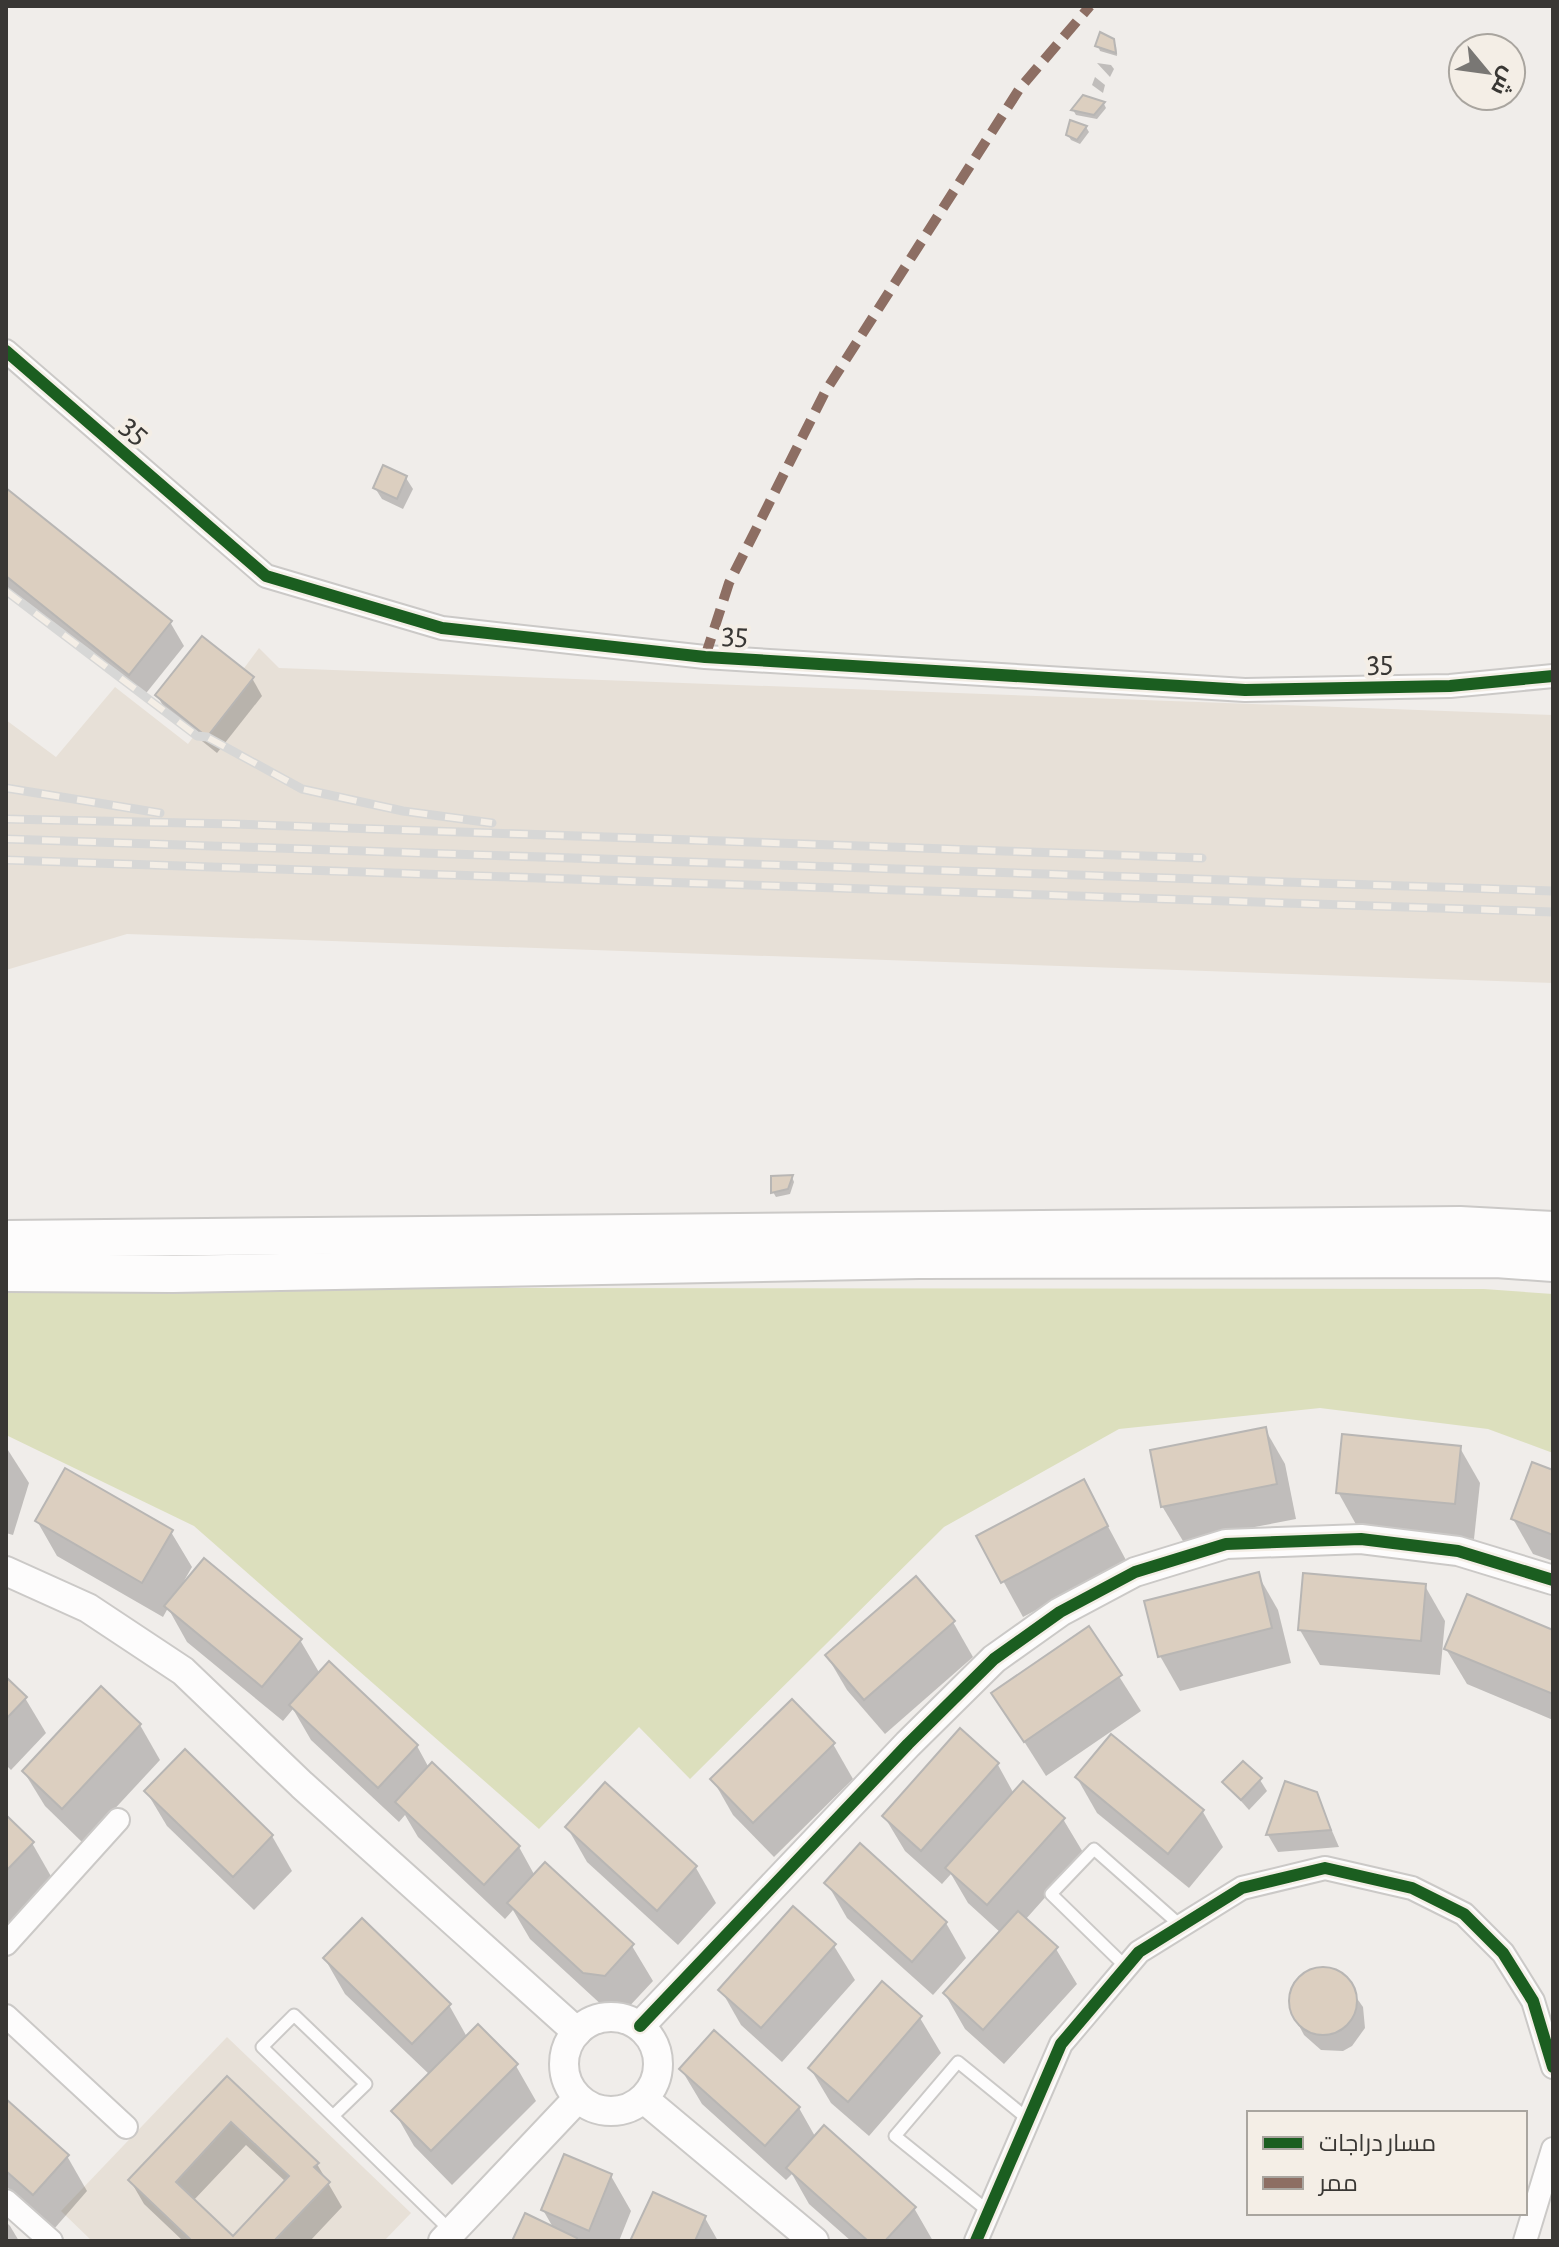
<svg xmlns="http://www.w3.org/2000/svg" width="1559" height="2247" font-family="'Alegreya Sans',Cairo,sans-serif">
  <style>
    .built { fill: #e7e0d7 }
    .green { fill: #dcdfbd }
    .shadow { fill: #0003; fill-rule: evenodd }
    .building { fill: #dccfc0; stroke: #b8b6b4; stroke-width: 2; fill-rule: evenodd }
    .lines { fill: none; stroke-linecap: round; stroke-linejoin: round }
    .service-casing { stroke: #cbc9c7; stroke-width: 15 }
    .minor-casing { stroke: #cbc9c7; stroke-width: 26 }
    .tertiary-casing { stroke: #cbc9c7; stroke-width: 32 }
    .primary-casing { stroke: #cbc9c7; stroke-width: 40 }
    .service { stroke: #fdfcfc; stroke-width: 11 }
    .minor { stroke: #fdfcfc; stroke-width: 22 }
    .tertiary { stroke: #fdfcfc; stroke-width: 28 }
    .primary { stroke: #fdfcfc; stroke-width: 36 }
    .rail-casing { stroke: #d7d7d6; stroke-width: 9 }
    .rail { stroke: #f4eee6; stroke-width: 6; stroke-dasharray: 18; stroke-linecap: butt }
    .quiet { stroke: #8d6e63; stroke-width: 10; stroke-dasharray: 20 10; stroke-linecap: butt }
    .cycleway-casing { stroke: #f4eee6; stroke-width: 17 }
    .cycleway { stroke: #1b5e20; stroke-width: 12 }
    .labels { text-anchor: middle; stroke-width: 8; stroke-linejoin: round; paint-order: stroke }
    .street-label { font-size: 32px; fill: #393734; stroke: #f4eee6 }
  </style>
  <rect width="100%" height="100%" fill="#f0edea"/>
  <g class="built">
    <polygon points="259,648 279,668 1553,715 1553,983 127,934 6,970 6,720 56,757 115,687 188,744"/>
    <polygon points="227,2037 411,2213 384,2241 92,2241 61,2211"/>
  </g>
  <polygon class="green" points="501,1288 1484,1289 1553,1294 1553,1453 1488,1429 1320,1408 1119,1429 944,1527 690,1779 639,1727 539,1829 194,1526 6,1435 6,1292"/>
  <g class="shadow">
    <polygon points="1113,40 1116,46 1117,56 1100,51 1098,46"/>
    <polygon points="1097,63 1111,65 1114,69 1110,77"/>
    <polygon points="1095,77 1105,85 1103,93 1092,85"/>
    <polygon points="1084,98 1104,104 1106,108 1097,119 1076,115 1073,110"/>
    <polygon points="1086,127 1089,132 1080,144 1071,140 1068,135"/>
    <polygon points="406,478 413,489 403,509 382,499 375,488"/>
    <polygon points="6,490 170,622 184,646 143,697 6,587"/>
    <polygon points="252,678 262,696 217,753 167,713 157,695"/>
    <polygon points="792,1177 794,1182 790,1194 776,1197 773,1192"/>
    <polygon points="1265,1429 1285,1464 1296,1519 1183,1541 1162,1506"/>
    <polygon points="6,1447 29,1483 13,1535 6,1533"/>
    <polygon points="1460,1448 1480,1483 1474,1539 1358,1528 1338,1492"/>
    <polygon points="1553,1472 1553,1561 1533,1554 1513,1519"/>
    <polygon points="1103,1517 1127,1562 1023,1617 979,1537"/>
    <polygon points="37,1521 171,1532 192,1567 181,1586 300,1640 320,1674 417,1746 429,1768 519,1847 535,1876 545,1865 632,1946 653,1981 625,2011 605,2008 530,1939 513,1910 505,1919 418,1837 405,1815 399,1822 311,1740 293,1709 283,1721 187,1642 168,1608 163,1617 57,1556"/>
    <polygon points="1258,1575 1278,1610 1291,1663 1180,1691 1160,1656"/>
    <polygon points="1425,1586 1445,1621 1440,1675 1320,1665 1300,1630"/>
    <polygon points="953,1622 973,1657 885,1734 847,1690 827,1656"/>
    <polygon points="1089,1629 1141,1711 1046,1776 994,1694"/>
    <polygon points="1553,1632 1553,1720 1467,1684 1446,1649"/>
    <polygon points="6,1680 25,1698 46,1733 11,1770 6,1765"/>
    <polygon points="140,1725 160,1760 83,1843 45,1806 24,1772"/>
    <polygon points="960,1731 998,1765 1014,1794 1063,1819 1084,1854 1025,1920 1056,1949 1077,1984 1004,2064 965,2029 945,1994 1001,1933 968,1903 951,1874 942,1884 905,1851 884,1816"/>
    <polygon points="833,1744 853,1779 774,1857 733,1815 713,1780"/>
    <polygon points="1077,1778 1203,1812 1223,1847 1189,1888 1097,1813"/>
    <polygon points="1260,1780 1267,1791 1249,1810 1225,1783"/>
    <polygon points="606,1785 696,1868 716,1903 678,1945 587,1862 567,1827"/>
    <polygon points="146,1791 272,1836 292,1871 254,1910 167,1826"/>
    <polygon points="1316,1794 1339,1847 1278,1852 1268,1835"/>
    <polygon points="6,1818 32,1843 52,1878 6,1927"/>
    <polygon points="827,1883 946,1923 966,1958 933,1995 847,1918"/>
    <polygon points="834,1946 855,1980 782,2062 741,2025 721,1990"/>
    <polygon points="325,1959 449,2005 467,2037 516,2066 536,2101 452,2185 414,2146 394,2111 430,2075 345,1994"/>
    <polygon points="1330,1969 1339,1973 1363,2007 1365,2028 1352,2046 1343,2051 1321,2050 1304,2035 1294,2016 1291,1995 1294,1986 1309,1972"/>
    <polygon points="920,2018 941,2053 869,2136 831,2103 810,2068"/>
    <polygon points="681,2069 799,2108 816,2138 914,2208 933,2241 851,2241 809,2204 792,2174 786,2180 702,2104"/>
    <path d="M 227,2079 L 317,2164 L 342,2207 L 310,2241 L 183,2241 L 144,2204 L 130,2180 ZM 246,2145 L 286,2182 L 233,2239 L 193,2201 Z"/>
    <polygon points="6,2101 67,2156 87,2191 54,2229 6,2186"/>
    <polygon points="611,2176 631,2211 619,2241 514,2241 554,2229 543,2210"/>
    <polygon points="705,2218 718,2241 633,2241"/>
    <polygon points="6,2222 10,2226 19,2241 6,2241"/>
  </g>
  <g class="building">
    <polygon points="1100,32 1114,39 1116,53 1095,46"/>
    <polygon points="1083,95 1105,102 1094,115 1071,110"/>
    <polygon points="1070,120 1087,126 1077,140 1066,135"/>
    <polygon points="383,465 407,476 397,499 373,488"/>
    <polygon points="6,488 172,621 129,675 6,576"/>
    <polygon points="202,636 254,677 207,737 155,695"/>
    <polygon points="793,1175 788,1189 771,1193 771,1176"/>
    <polygon points="1266,1427 1277,1484 1161,1507 1150,1450"/>
    <polygon points="1342,1434 1461,1446 1455,1504 1336,1493"/>
    <polygon points="1532,1462 1553,1470 1553,1535 1511,1519"/>
    <polygon points="65,1468 173,1530 142,1583 35,1521"/>
    <polygon points="1084,1479 1108,1526 1001,1583 976,1536"/>
    <polygon points="204,1558 302,1639 262,1687 164,1606"/>
    <polygon points="1259,1572 1272,1628 1158,1657 1144,1601"/>
    <polygon points="1303,1573 1426,1584 1421,1641 1298,1630"/>
    <polygon points="916,1576 955,1621 864,1700 825,1655"/>
    <polygon points="1467,1594 1553,1630 1553,1694 1444,1649"/>
    <polygon points="1089,1626 1122,1675 1024,1742 991,1693"/>
    <polygon points="329,1661 418,1745 378,1788 289,1705"/>
    <polygon points="6,1677 27,1697 6,1719"/>
    <polygon points="101,1686 141,1724 62,1809 22,1771"/>
    <polygon points="792,1699 835,1743 753,1823 710,1779"/>
    <polygon points="960,1728 999,1763 921,1851 882,1816"/>
    <polygon points="1111,1734 1204,1810 1168,1854 1075,1777"/>
    <polygon points="185,1749 273,1835 233,1877 144,1791"/>
    <polygon points="1243,1761 1262,1778 1241,1800 1222,1782"/>
    <polygon points="432,1762 520,1846 484,1885 395,1802"/>
    <polygon points="1023,1781 1065,1818 987,1905 945,1868"/>
    <polygon points="1285,1781 1317,1792 1331,1830 1266,1835"/>
    <polygon points="605,1782 697,1866 657,1911 565,1827"/>
    <polygon points="6,1815 34,1842 6,1871"/>
    <polygon points="860,1843 947,1922 912,1962 824,1883"/>
    <polygon points="545,1862 634,1944 605,1976 583,1973 507,1903"/>
    <polygon points="793,1906 836,1944 761,2028 718,1990"/>
    <polygon points="1018,1911 1058,1947 983,2030 943,1993"/>
    <polygon points="362,1918 451,2004 412,2044 323,1958"/>
    <circle cx="1323" cy="2001" r="34"/>
    <polygon points="882,1981 922,2016 848,2102 808,2068"/>
    <polygon points="478,2024 518,2064 431,2151 391,2111"/>
    <polygon points="714,2030 800,2107 765,2146 679,2069"/>
    <path d="M 227,2076 L 319,2163 L 314,2167 L 330,2182 L 274,2241 L 192,2241 L 128,2180 ZM 231,2122 L 289,2176 L 233,2236 L 176,2182 Z"/>
    <polygon points="6,2099 69,2155 33,2195 6,2171"/>
    <polygon points="824,2125 916,2207 885,2241 868,2241 786,2168"/>
    <polygon points="564,2154 612,2174 589,2231 541,2210"/>
    <polygon points="653,2192 706,2216 695,2241 630,2241"/>
    <polygon points="525,2213 577,2238 576,2241 512,2241"/>
  </g>
  <g class="lines">
    <g class="service-casing">
      <g id="service">
        <polyline points="1126,1967 1051,1894 1094,1849 1181,1926"/>
        <polyline points="333,2116 366,2084 294,2015 262,2047 451,2231"/>
        <polyline points="988,2211 895,2136 958,2062 1028,2119"/>
      </g>
    </g>
    <g class="minor-casing">
      <g id="minor">
        <polyline points="6,351 266,576 442,628 705,657 1245,690 1450,686 1553,676"/>
        <polyline points="6,1944 118,1820"/>
        <polyline points="6,2016 126,2127"/>
        <polyline points="6,2201 51,2241"/>
        <polyline points="976,2241 1061,2044 1139,1952 1242,1888 1325,1868 1412,1888 1464,1914 1503,1953 1533,2001 1553,2067"/>
        <polyline points="1525,2241 1553,2149"/>
      </g>
    </g>
    <g class="tertiary-casing">
      <g id="tertiary">
        <polyline points="6,1571 88,1608 183,1671 302,1785 577,2032"/>
        <circle cx="611" cy="2064" r="47"/>
        <polyline points="640,2026 908,1744 994,1659 1060,1612 1135,1572 1226,1544 1361,1539 1458,1551 1553,1580"/>
        <polyline points="644,2099 814,2241"/>
        <polyline points="443,2241 578,2098"/>
      </g>
    </g>
    <g class="primary-casing">
      <g id="primary">
        <polyline points="6,1239 1460,1225 1553,1230"/>
        <polyline points="6,1273 173,1274 919,1260 1496,1259 1553,1263"/>
      </g>
    </g>
    <use href="#service" class="service"/>
    <use href="#minor" class="minor"/>
    <use href="#tertiary" class="tertiary"/>
    <use href="#primary" class="primary"/>
    <g class="rail-casing">
      <g id="rail">
        <polyline points="6,591 197,736 207,737 302,789 403,811 492,823"/>
        <polyline points="6,788 160,813"/>
        <polyline points="6,819 234,824 1202,858"/>
        <polyline points="6,839 1553,891"/>
        <polyline points="6,860 1553,912"/>
      </g>
    </g>
    <use href="#rail" class="rail"/>
    <polyline class="quiet" points="705,657 729,583 825,392 1020,88 1090,6"/>
    <g class="cycleway-casing">
      <g id="cycleway">
        <polyline points="6,351 266,576 442,628 705,657 1245,690 1450,686 1553,676"/>
        <polyline points="640,2026 908,1744 994,1659 1060,1612 1135,1572 1226,1544 1361,1539 1458,1551 1553,1580"/>
        <polyline points="976,2241 1061,2044 1139,1952 1242,1888 1325,1868 1412,1888 1464,1914 1503,1953 1533,2001 1553,2067"/>
      </g>
    </g>
    <use href="#cycleway" class="cycleway"/>
  </g>
  <g class="labels">
    <g class="street-label">
      <text transform="translate(136 429) rotate(41)" y="11">35</text>
      <text transform="translate(735 633) rotate(3)" y="11">35</text>
      <text transform="translate(1380 661) rotate(-1)" y="11">35</text>
    </g>
  </g>
  <rect width="1559" height="2247" fill="none" stroke="#393734" stroke-width="16"/>
  <rect x="1247" y="2111" width="280" height="104" fill="#f4eee6" stroke="#a9a59f" stroke-width="2"/>
  <rect x="1263" y="2137" width="40" height="12" fill="#1b5e20" stroke="#a9a59f" stroke-width="2"/>
  <text x="1319" y="2151" font-size="24" fill="#393734">مسار دراجات</text>
  <rect x="1263" y="2177" width="40" height="12" fill="#8d6e63" stroke="#a9a59f" stroke-width="2"/>
  <text x="1319" y="2191" font-size="24" fill="#393734">ممر</text>
  <g transform="translate(1487 72) rotate(119)"><circle r="38" fill="#f4eee6" stroke="#a9a59f" stroke-width="2"/>
  <path d="M0-6L14 30L0 20L-14 30Z" fill="#797774"/>
  <text y="-12" font-size="22" font-weight="bold" text-anchor="middle" fill="#393734">ش</text>
  </g>
</svg>
